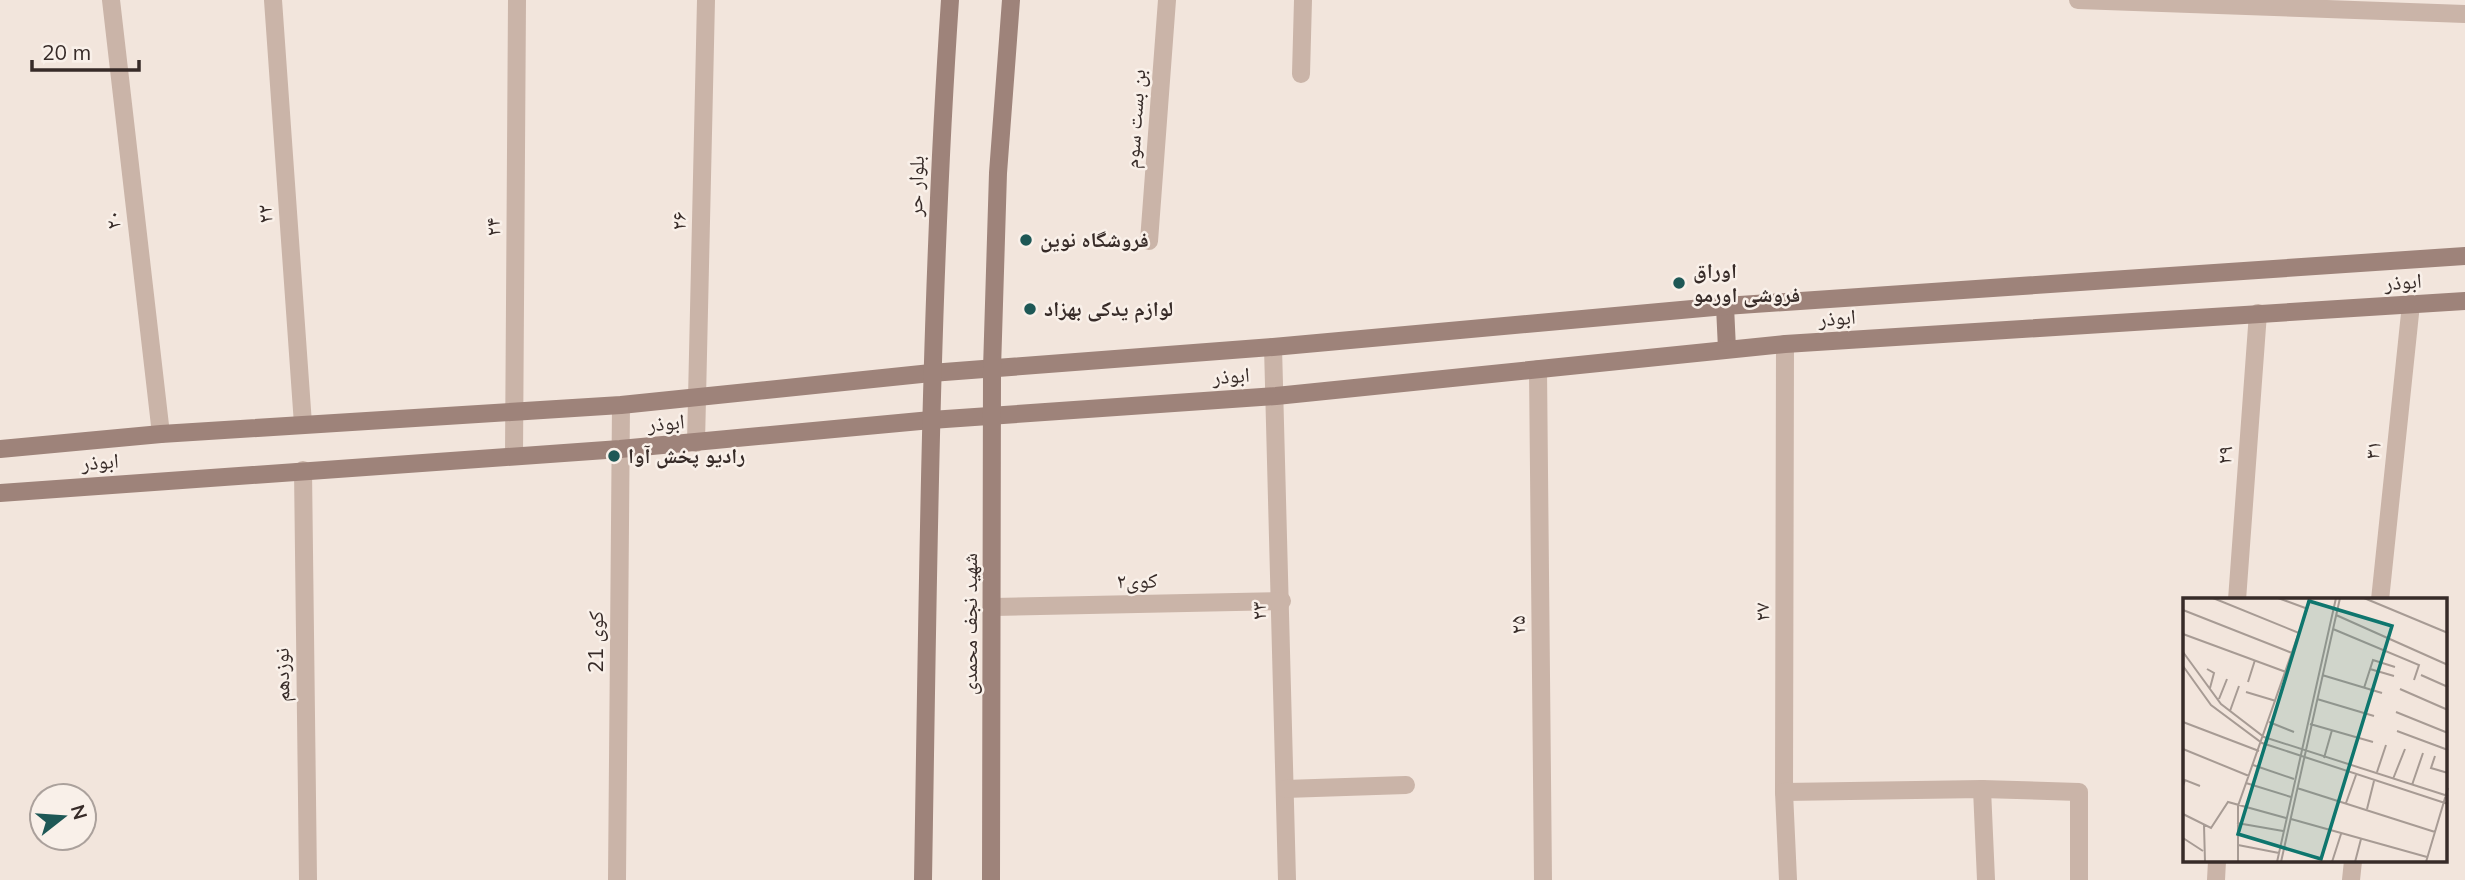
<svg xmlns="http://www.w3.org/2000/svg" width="2465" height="880" font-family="Mulish,'Noto Naskh Arabic',sans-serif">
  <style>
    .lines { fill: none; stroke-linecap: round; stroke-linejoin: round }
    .minor { stroke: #cab4a8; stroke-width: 18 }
    .tertiary { stroke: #cab4a8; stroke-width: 18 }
    .secondary { stroke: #9e837a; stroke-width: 18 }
    .poi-dot { fill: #1e5856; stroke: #f9f0e9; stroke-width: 2.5 }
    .labels { text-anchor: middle; stroke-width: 5; stroke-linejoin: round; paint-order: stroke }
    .street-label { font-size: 21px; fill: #372b28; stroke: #f9f0e9 }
    .poi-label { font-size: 21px; font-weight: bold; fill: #372b28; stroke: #f9f0e9; text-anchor: start }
    .inset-road { fill: none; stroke: #a79b94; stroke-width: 2 }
    .view { fill: #0f766e; fill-opacity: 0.15; stroke: #0f766e; stroke-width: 3.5 }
    .inset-edge { fill: none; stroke: #372b28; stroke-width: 3.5 }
  </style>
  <rect width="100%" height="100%" fill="#f2e5dc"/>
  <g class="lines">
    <g class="minor">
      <polyline points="111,0 161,434"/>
      <polyline points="273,0 303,424"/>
      <polyline points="1301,74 1303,0"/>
      <polyline points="1149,241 1167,0"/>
      <polyline points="1785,344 1784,792 1788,880"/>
      <polyline points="1273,347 1287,880"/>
      <polyline points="1538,369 1543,880"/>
      <polyline points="696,443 706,0"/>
      <polyline points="514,455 517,0"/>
      <polyline points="303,470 308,880"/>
      <polyline points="2237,600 2258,313"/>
      <polyline points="2380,600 2411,304"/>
      <polyline points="993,607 1282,601"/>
      <polyline points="1285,789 1406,785"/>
      <polyline points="1982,789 1986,880"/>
      <polyline points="1784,792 1982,789 2079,792 2079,880"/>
      <polyline points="617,880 621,405"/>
      <polyline points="2216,880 2217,861"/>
      <polyline points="2351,880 2353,861"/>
    </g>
    <polyline class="tertiary" points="2078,0 2465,14"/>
    <g class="secondary">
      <polyline points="1725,306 1727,349"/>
      <polyline points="0,449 161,434 621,405 931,373 1273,347 1725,306 2465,256"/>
      <polyline points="0,493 620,449 931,420 1276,396 1785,344 2465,301"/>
      <path d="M 923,880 C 928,586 930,293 950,0"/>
      <polyline points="991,880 992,369 998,173 1011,0"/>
    </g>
  </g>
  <g class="poi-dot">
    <circle cx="1026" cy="240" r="7"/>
    <circle cx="1679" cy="283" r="7"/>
    <circle cx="1030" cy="309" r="7"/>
    <circle cx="614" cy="456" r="7"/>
  </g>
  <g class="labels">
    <g class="street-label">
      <text transform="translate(1135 119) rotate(-86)" y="7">بن بست سوم</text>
      <text transform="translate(916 186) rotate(-88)" y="7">بلوار حر</text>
      <text transform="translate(265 214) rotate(-94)" y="7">۲۲</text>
      <text transform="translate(113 220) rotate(-97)" y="7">۲۰</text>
      <text transform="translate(679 221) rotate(-89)" y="7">۲۶</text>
      <text transform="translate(493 227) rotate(-90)" y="7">۲۴</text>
      <text transform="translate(2403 282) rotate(-4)" y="7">ابوذر</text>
      <text transform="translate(1837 318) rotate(-4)" y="7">ابوذر</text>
      <text transform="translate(1231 376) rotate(-4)" y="7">ابوذر</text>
      <text transform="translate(666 423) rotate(-5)" y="7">ابوذر</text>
      <text transform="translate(2373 450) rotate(-84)" y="7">۳۱</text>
      <text transform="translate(2225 455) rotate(-86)" y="7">۲۹</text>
      <text transform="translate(100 462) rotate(-4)" y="7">ابوذر</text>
      <text transform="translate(1137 581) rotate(-1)" y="7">کوی۲</text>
      <text transform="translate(1259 611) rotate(-91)" y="7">۲۳</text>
      <text transform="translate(1762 612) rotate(-90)" y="7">۲۷</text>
      <text transform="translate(970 624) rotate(-90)" y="7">شهید نجف محمدی</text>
      <text transform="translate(1518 625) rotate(-91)" y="7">۲۵</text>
      <text transform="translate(596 642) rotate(-90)" y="7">کوی 21</text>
      <text transform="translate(282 675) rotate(-91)" y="7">نوزدهم</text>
    </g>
    <g class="poi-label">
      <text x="1040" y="247">فروشگاه نوین</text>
      <text x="1693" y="278">اوراق<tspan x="1693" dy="24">فروشی اورمو</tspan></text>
      <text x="1044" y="316">لوازم یدکی بهزاد</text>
      <text x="628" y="463">رادیو پخش آوا</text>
    </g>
  </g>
  <g transform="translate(2183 598)">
    <rect width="264" height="264" fill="#f2e5dc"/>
    <path class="inset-road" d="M 30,0 L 116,35M 95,0 L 125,11M 181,0 L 265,35M 0,12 L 109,55M 153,17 L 265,67M 150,31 L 236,67 L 231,82M 0,36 L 103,74M 0,54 L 38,106 L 81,139 L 265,198M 0,68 L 28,107 L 79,145 L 265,206M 24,71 L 31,75 L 27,90M 187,71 L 211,78M 139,77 L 199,95M 238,77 L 265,89M 65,84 L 72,62M 181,90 L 190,62 L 212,69M 217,91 L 265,112M 63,94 L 93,103M 36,101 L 44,81M 134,101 L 191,118M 47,113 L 56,88M 213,114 L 265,135M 0,124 L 76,153M 86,124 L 111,134M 127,126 L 190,144M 214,133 L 265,152M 0,151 L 66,178M 252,158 L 248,170 L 265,175M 141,160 L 149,132M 70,167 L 111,181M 194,174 L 203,147M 210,181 L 222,151M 63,185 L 108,199M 229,187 L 240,155M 0,188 L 2,182 L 17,188M 114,190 L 252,234M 163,205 L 173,177M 184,211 L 191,183M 0,216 L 28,230 L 45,204 L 103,220M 108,221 L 244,259M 54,225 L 100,233M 21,227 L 22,264M 0,240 L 20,253M 55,247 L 96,255M 55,264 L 55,208 L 128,0M 94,264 L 153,0M 98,264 L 157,0M 149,264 L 158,236M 172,264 L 178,241M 243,264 L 265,190"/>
    <path class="view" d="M 126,3 L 209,28 L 138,261 L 55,236 Z"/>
    <rect width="264" height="264" class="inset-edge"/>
  </g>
  <g transform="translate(63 817) rotate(73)"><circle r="33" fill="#f9f0e9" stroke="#aba19c" stroke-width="2"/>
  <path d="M0-5L12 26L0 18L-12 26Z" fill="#1e5856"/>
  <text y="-10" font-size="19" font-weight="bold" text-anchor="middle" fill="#372b28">N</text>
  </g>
  <path d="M32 60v10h107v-10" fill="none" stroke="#372b28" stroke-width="3.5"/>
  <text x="42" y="60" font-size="21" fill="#372b28" stroke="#f9f0e9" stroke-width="5" paint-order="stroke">20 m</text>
</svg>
